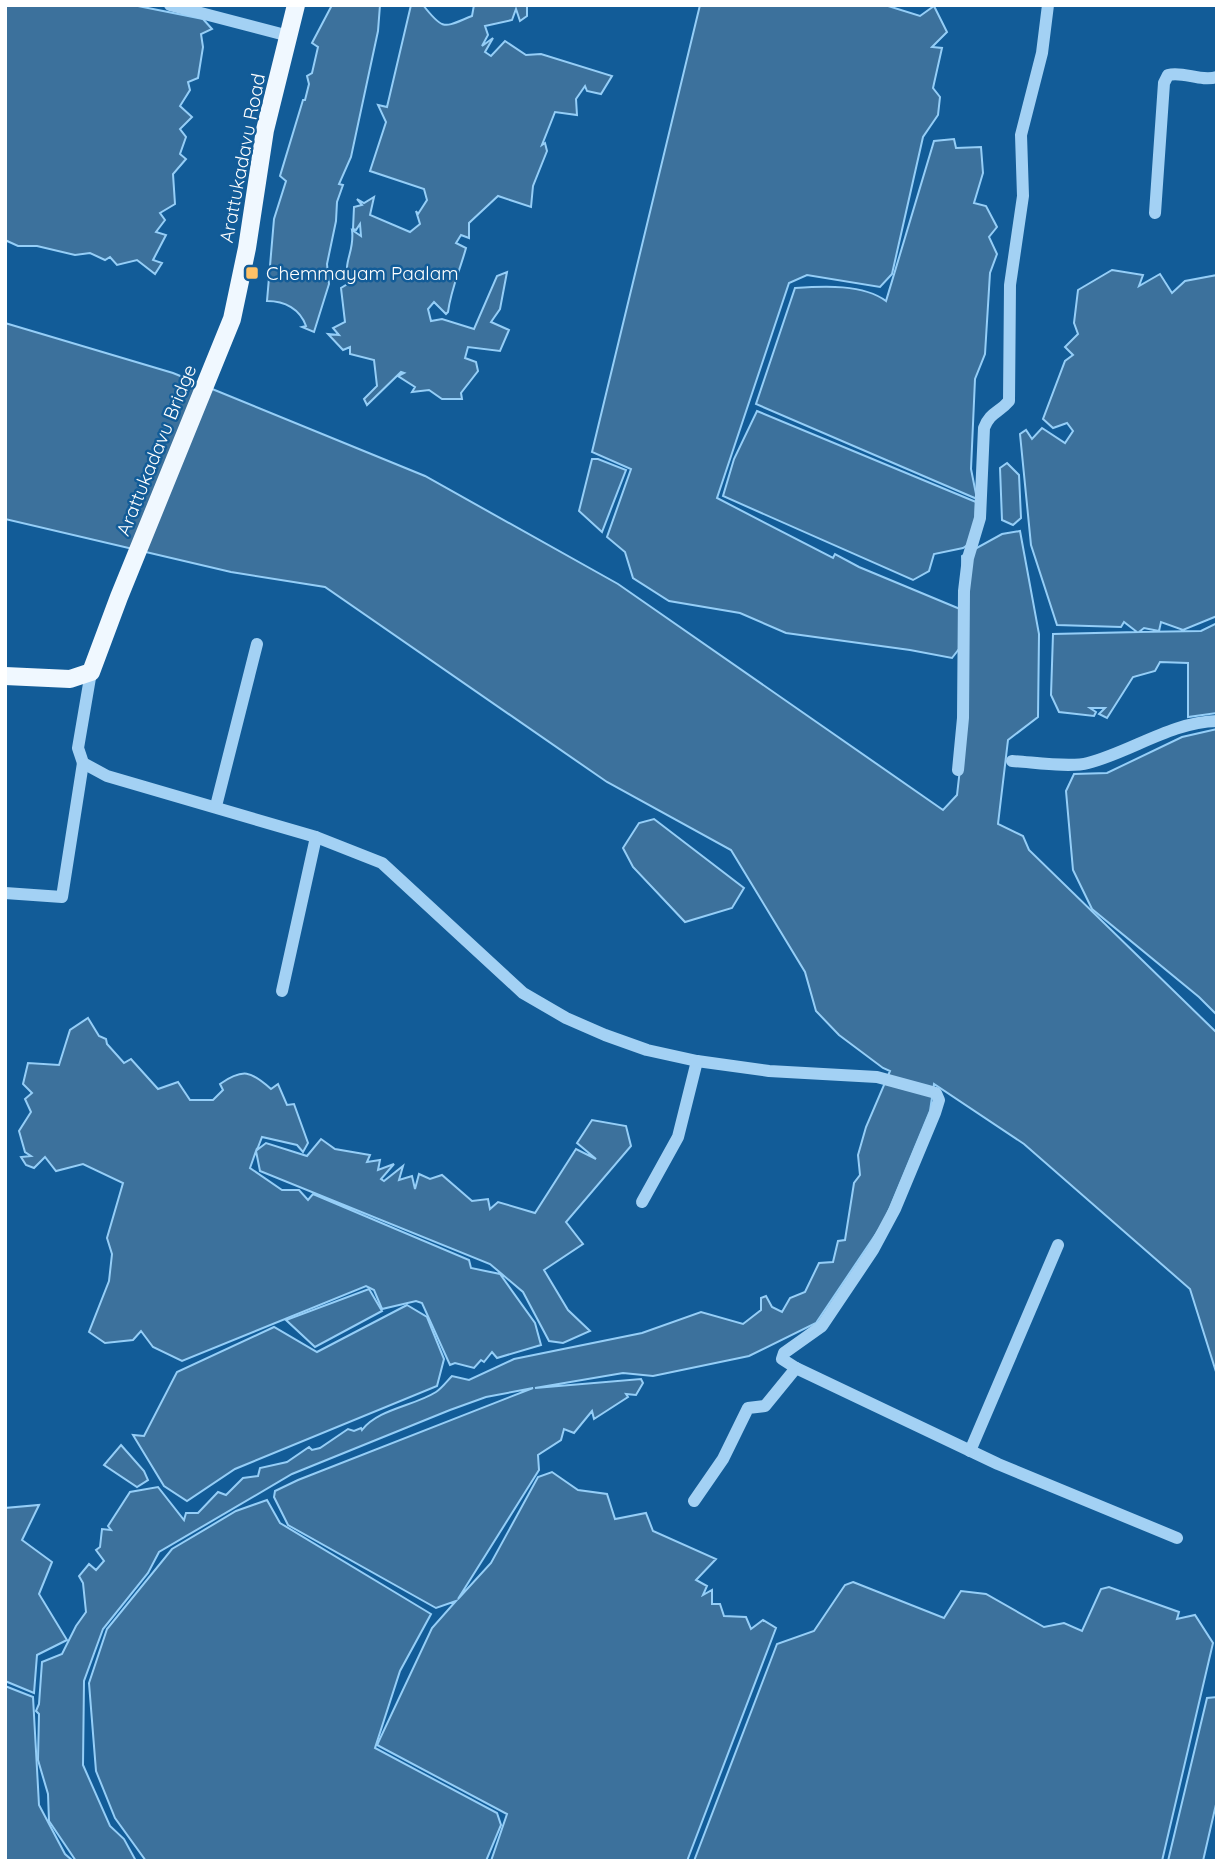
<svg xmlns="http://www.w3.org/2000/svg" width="1222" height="1866" font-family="Quicksand,sans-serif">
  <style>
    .water { fill: #3c719c; stroke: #95cef7; stroke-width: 2 }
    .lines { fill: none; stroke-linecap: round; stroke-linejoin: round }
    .minor { stroke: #a3d1f4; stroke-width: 12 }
    .major { stroke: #f0f8ff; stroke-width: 18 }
    .poi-dot { fill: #ffc166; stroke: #125c98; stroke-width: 2.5 }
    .labels { text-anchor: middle; stroke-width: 5; stroke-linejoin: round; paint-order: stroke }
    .street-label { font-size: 19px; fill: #fff; stroke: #125c98 }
    .poi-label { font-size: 19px; fill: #fff; stroke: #125c98; text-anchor: start }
  </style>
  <rect width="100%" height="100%" fill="#125c98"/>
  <g class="water">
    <polygon points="5,5 133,5 203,19 212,29 201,34 203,47 198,78 188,82 190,90 180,106 192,117 180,129 186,137 180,154 186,159 173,174 175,204 160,213 165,220 156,232 166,235 153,260 162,263 155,274 137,260 117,265 110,257 105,260 90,253 75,255 37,246 18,246 5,240"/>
    <path d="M 332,5 L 380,5 L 378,31 L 351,157 L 339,184 L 343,185 L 337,202 L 336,221 L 327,264 L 329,284 L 314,332 L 302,327 L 306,326 C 300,309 285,301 267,301 L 274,219 L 286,181 L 280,176 L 303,100 L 305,100 L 309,84 L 307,76 L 312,73 L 318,47 L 312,43 Z"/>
    <path d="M 411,5 L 423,5 C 444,32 444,27 472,16 L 474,5 L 527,5 L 527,16 L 520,21 L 516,9 L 512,20 L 485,26 L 488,35 L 482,46 L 493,38 L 485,52 L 491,56 L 505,41 L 526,55 L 541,54 L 612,76 L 601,94 L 587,91 L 585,86 L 576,99 L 577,115 L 555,112 L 542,145 L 545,143 L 547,151 L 533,186 L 531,207 L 498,196 L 469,223 L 469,238 L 461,235 L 456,243 L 466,248 C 460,270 451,289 448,312 L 446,314 L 434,302 L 428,309 L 431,321 L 442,319 L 474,329 L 497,276 L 507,272 L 500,309 L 491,322 L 509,330 L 500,351 L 468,347 L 465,358 L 476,362 L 478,371 L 461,393 L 462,399 L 442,399 L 429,390 L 412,392 L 415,387 L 398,376 L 404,373 L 401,372 L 367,405 L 364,399 L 377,386 L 374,360 L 350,354 L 350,347 L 343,350 L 328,334 L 339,335 L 333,328 L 345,322 L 341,288 L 349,283 C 342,260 355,253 352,230 L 361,236 L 360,224 L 356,230 L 353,229 L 354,207 L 362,205 L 357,199 L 364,203 L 374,197 L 370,215 L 410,232 L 420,224 L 416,211 L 418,214 L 427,200 L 424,189 L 370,171 L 386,122 L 378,105 L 387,107 Z"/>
    <polygon points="700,5 885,5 920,16 934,6 947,32 932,47 942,48 933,88 940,97 938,115 923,137 892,274 880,287 807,275 789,283 717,498 833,558 835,554 859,567 960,609 962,645 952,658 910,650 786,633 740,613 669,601 633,578 625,552 607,537 631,469 592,452"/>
    <path d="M 954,139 L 956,148 L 981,147 L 983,173 L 974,203 L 986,206 L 997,227 L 989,237 L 997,254 L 990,273 L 985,354 L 975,379 L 971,469 L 977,499 L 756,404 L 795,288 C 824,286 863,284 886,301 L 934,141 Z"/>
    <polygon points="1112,270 1143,275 1139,286 1160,274 1172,293 1185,281 1217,275 1217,616 1183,630 1161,622 1159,631 1144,628 1139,632 1201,631 1217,623 1217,713 1188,717 1188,663 1160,662 1155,671 1133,677 1107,718 1099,714 1105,708 1090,708 1096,712 1094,716 1059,712 1051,695 1053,634 1137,632 1124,622 1121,627 1057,625 1031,545 1020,434 1026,430 1032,439 1042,428 1065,443 1073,431 1067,423 1053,428 1043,419 1065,361 1073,355 1065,347 1078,334 1074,323 1078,290"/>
    <path d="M 5,323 L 173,373 L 425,476 L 618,584 L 943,810 L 957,795 L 966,716 L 962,556 L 1002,534 L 1020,531 L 1039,634 L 1038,717 L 1008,740 L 998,824 L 1023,836 L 1029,850 L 1217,1033 L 1217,1375 L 1190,1289 L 1024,1144 L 934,1084 L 930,1111 L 884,1222 L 816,1323 L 749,1356 L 653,1376 L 623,1373 L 535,1388 L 641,1379 L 643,1383 L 636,1395 L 626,1394 L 628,1397 L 594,1419 L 592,1411 L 574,1433 L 564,1429 L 561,1440 L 538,1455 L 539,1470 L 458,1599 L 491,1563 L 538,1477 L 552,1472 L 578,1490 L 607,1494 L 615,1519 L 646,1513 L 653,1531 L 716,1559 L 696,1580 L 707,1586 L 703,1595 L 712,1590 L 712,1604 L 720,1604 L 724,1616 L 746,1617 L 751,1629 L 763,1620 L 776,1628 L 687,1861 L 491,1861 L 507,1814 L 377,1745 L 432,1628 L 456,1601 L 436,1608 L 288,1525 L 274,1497 L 275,1491 L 298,1480 L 533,1388 L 486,1397 L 450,1410 L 292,1474 L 159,1552 L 148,1573 L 103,1629 L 84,1681 L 83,1765 L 110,1826 L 124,1839 L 136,1861 L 76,1861 L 49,1821 L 48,1794 L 38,1760 L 39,1714 L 36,1711 L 39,1704 L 42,1662 L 62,1654 L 76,1626 L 86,1612 L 83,1583 L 79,1576 L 89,1564 L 96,1570 L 104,1561 L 96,1550 L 100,1547 L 102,1529 L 111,1530 L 108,1526 L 130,1492 L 158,1487 L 184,1520 L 186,1513 L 198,1513 L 218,1492 L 226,1495 L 243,1478 L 258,1476 L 260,1468 L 287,1462 L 309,1447 L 312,1450 L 320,1448 L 348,1429 L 354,1431 L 361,1428 L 362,1430 C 378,1409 414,1406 436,1392 C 442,1388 447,1381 452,1376 L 469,1380 L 514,1359 L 642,1333 L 701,1312 L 743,1324 L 761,1310 L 761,1298 L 766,1296 L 772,1307 L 782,1312 L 790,1298 L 805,1292 L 819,1263 L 833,1262 L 838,1241 L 845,1240 L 854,1183 L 860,1175 L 858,1155 L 866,1127 L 890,1071 L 883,1068 L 839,1035 L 816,1011 L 805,972 L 731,850 L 607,782 L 325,587 L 231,572 L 5,519 Z"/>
    <polygon points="757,411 976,502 975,540 963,548 934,554 929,571 913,580 723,496 734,459"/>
    <polygon points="592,459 598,459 626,470 602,532 579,511"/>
    <polygon points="1007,463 1019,475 1021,518 1013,525 1002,520 1000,468"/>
    <polygon points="1217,729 1217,1015 1199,997 1092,909 1073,870 1066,791 1074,774 1107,773 1182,737"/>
    <polygon points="654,819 744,888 732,908 685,922 633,867 623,848 639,823"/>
    <path d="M 88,1018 L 99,1036 L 106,1039 L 107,1044 L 124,1063 L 131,1059 L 158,1089 L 178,1082 L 190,1100 L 213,1100 L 223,1090 L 220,1084 C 243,1068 251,1071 271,1089 L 278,1084 L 287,1105 L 294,1104 L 308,1143 L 303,1152 L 297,1145 L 262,1137 L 257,1150 L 266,1143 L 307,1156 L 321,1139 L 335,1149 L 370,1155 L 367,1162 L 380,1160 L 378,1170 L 394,1164 L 381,1179 L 384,1181 L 403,1166 L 399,1180 L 412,1176 L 415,1189 L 419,1174 L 430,1179 L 442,1175 L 472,1201 L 488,1199 L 490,1209 L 498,1202 L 535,1213 L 576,1149 L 596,1159 L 577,1143 L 592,1120 L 626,1126 L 631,1146 L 566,1222 L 583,1244 L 544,1270 L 568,1310 L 590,1331 L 563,1343 L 549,1341 L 523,1292 L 490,1264 L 260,1171 L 256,1151 L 250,1168 L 282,1190 L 299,1190 L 308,1200 L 313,1194 L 469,1260 L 471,1268 L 500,1274 L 535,1323 L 541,1345 L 497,1358 L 492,1352 L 484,1362 L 481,1360 L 474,1368 L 455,1363 L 450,1365 L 422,1303 L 416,1301 L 382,1309 L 374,1290 L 366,1286 L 182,1361 L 153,1347 L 141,1331 L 133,1340 L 105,1343 L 89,1332 L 109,1281 L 112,1254 L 107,1238 L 123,1183 L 83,1164 L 56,1171 L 45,1157 L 34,1168 L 26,1165 L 21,1157 L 31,1156 L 25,1152 L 19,1131 L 31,1112 L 25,1099 L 32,1093 L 23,1084 L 28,1063 L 59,1065 L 70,1030 Z"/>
    <polygon points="369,1289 382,1311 315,1347 286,1320"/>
    <polygon points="407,1305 427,1317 444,1359 437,1386 235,1469 187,1501 164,1486 133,1435 144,1436 177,1372 274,1327 317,1352"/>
    <polygon points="121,1445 144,1471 148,1480 137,1487 104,1465"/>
    <polygon points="267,1500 280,1523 431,1614 400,1671 375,1748 497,1813 501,1825 486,1861 146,1861 115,1818 96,1771 89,1683 107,1629 172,1549 236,1511"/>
    <polygon points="39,1505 22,1540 52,1562 39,1594 67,1640 37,1655 34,1693 5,1681 5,1508"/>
    <polygon points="853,1582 944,1618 961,1591 986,1594 1044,1627 1064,1623 1082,1631 1101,1589 1109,1587 1179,1612 1177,1619 1195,1615 1213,1643 1162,1861 694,1861 777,1644 814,1631 845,1585"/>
    <polygon points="5,1686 33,1697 39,1805 65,1854 73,1861 5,1861"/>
    <polygon points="1217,1697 1217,1800 1203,1861 1168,1861 1207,1698"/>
  </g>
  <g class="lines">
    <g class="minor">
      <polyline points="170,5 289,36"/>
      <path d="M 1155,213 L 1164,83 L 1168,75 C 1184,71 1200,82 1217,77"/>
      <polyline points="91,672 78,748 83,763 107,776 316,837 382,863 523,993 566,1018 605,1035 647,1050 697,1061 769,1071 877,1077 936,1093 939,1100 935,1113 895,1209 873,1250 822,1326 784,1353 782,1359 796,1368 998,1464 1177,1538"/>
      <path d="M 1012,761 C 1032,762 1070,768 1088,763 C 1131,752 1171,722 1217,721"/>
      <path d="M 958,770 L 963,718 L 964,591 L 968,558 L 980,518 L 984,428 C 990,412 999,413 1009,401 L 1010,285 L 1023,196 L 1021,135 L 1042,53 L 1048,5"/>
      <polyline points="216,806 257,644"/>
      <polyline points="5,893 62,897 83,763"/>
      <polyline points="282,991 316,837"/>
      <polyline points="642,1202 678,1137 697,1061"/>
      <polyline points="970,1451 1058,1245"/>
      <polyline points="694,1501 723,1459 748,1408 765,1406 796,1368"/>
    </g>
    <polyline class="major" points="5,676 70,679 91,672 119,597 232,319 247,248 265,130 296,5"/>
  </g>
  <rect class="poi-dot" x="245" y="266" width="14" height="14" rx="3.5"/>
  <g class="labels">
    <g class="street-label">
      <text transform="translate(242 158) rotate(-79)" y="7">Arattukadavu Road</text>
      <text transform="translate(156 450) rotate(-68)" y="7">Arattukadavu Bridge</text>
    </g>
    <g class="poi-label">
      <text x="266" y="280">Chemmayam Paalam</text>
    </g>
  </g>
  <rect width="1222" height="1866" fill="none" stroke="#ffffff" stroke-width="14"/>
</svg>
